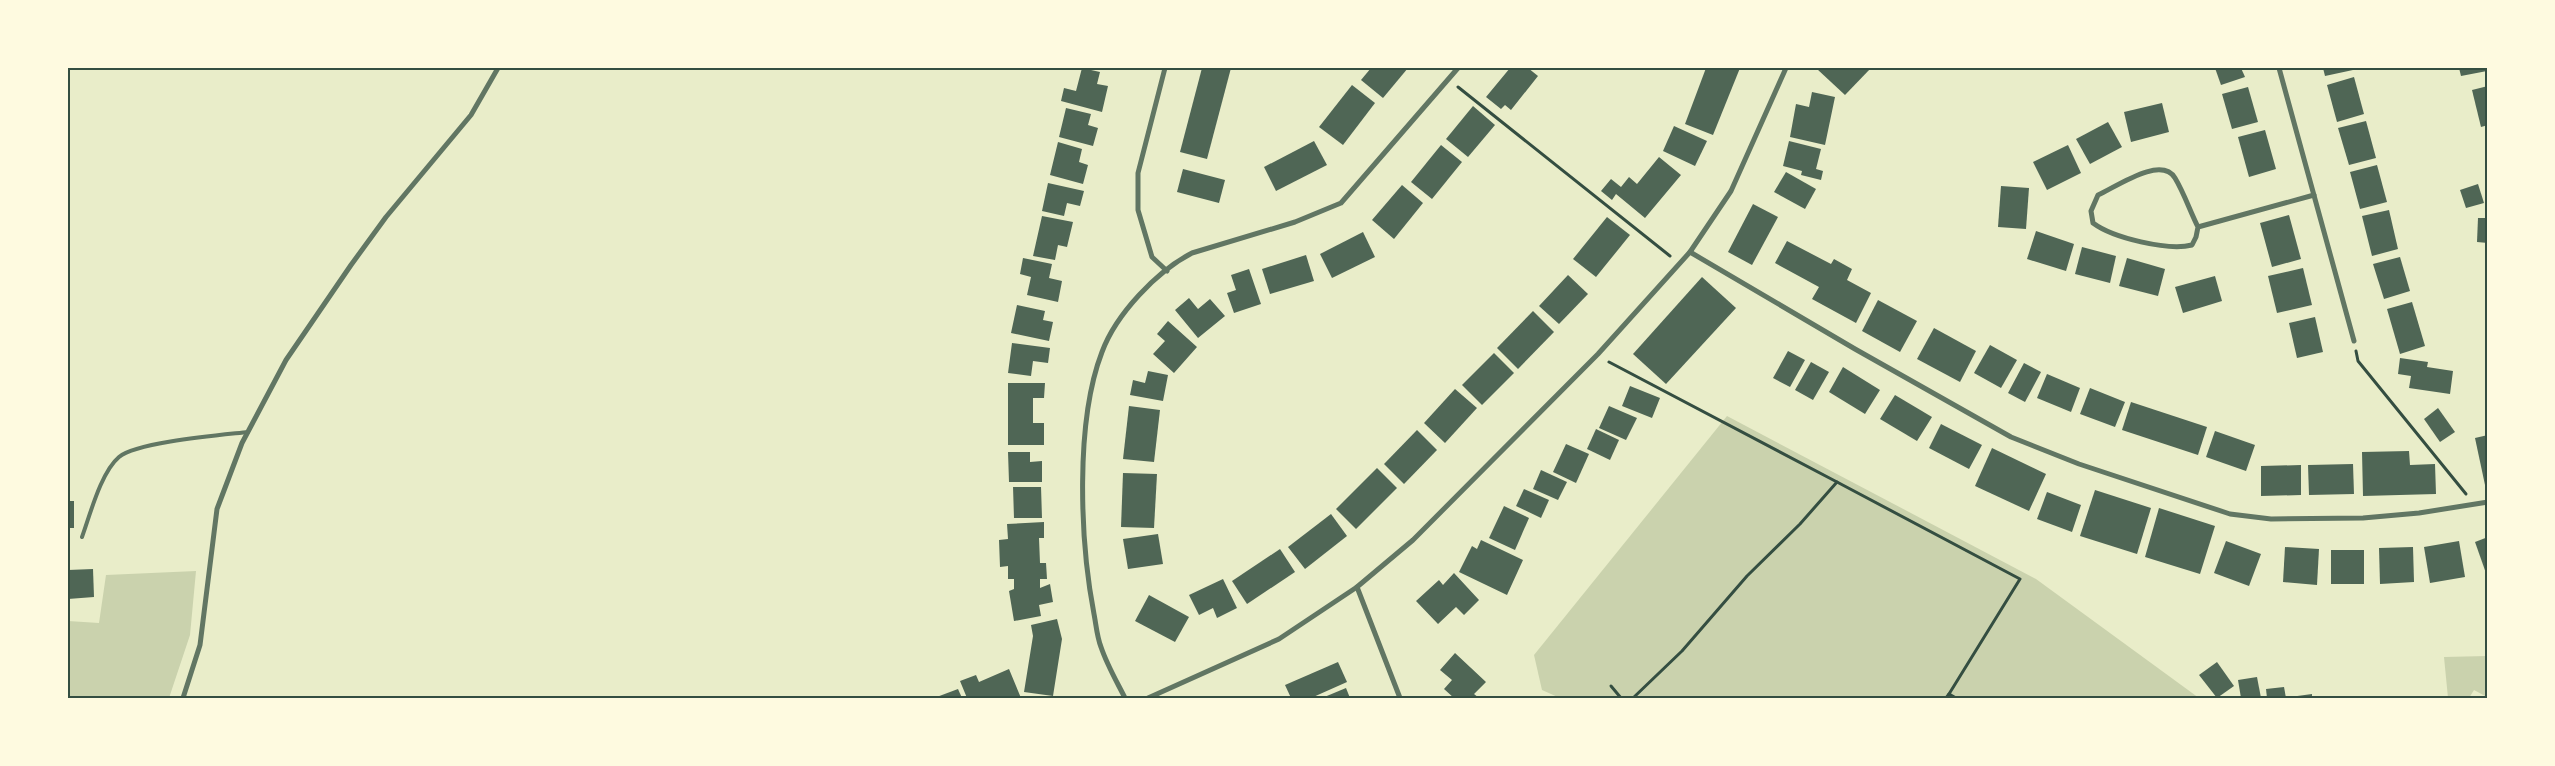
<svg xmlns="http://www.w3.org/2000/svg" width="2555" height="766" font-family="Figtree,sans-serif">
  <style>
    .green { fill: #cad2ad }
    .building { fill: #4f6655 }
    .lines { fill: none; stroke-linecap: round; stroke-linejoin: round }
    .path { stroke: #344e41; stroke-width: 3 }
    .service { stroke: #617663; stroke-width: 4 }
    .minor { stroke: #617663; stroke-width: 5 }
    .neatline { fill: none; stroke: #344e41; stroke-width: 2 }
  </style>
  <rect width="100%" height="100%" fill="#e9edc9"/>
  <g class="green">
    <polygon points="1727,416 2036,579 2199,698 1560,698 1542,690 1534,655"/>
    <polygon points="196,571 190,635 169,698 68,698 68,621 99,623 106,575"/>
    <polygon points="2487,656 2487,697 2474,690 2469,698 2448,698 2444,657"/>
  </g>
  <g class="building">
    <polygon points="1082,68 1100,72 1097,84 1108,86 1102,112 1061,101 1064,88 1076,91"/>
    <polygon points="1202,68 1231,68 1207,159 1180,152"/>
    <polygon points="1371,68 1408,68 1383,98 1361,80"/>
    <polygon points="1510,68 1528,68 1538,76 1511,110 1505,105 1501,109 1486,97"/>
    <polygon points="1706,68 1740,68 1713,135 1685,124"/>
    <polygon points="1819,68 1871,68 1845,95 1817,69"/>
    <polygon points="2215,68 2241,68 2245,77 2221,85"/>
    <polygon points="2323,68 2353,68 2353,70 2325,76"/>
    <polygon points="2459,68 2487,68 2487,71 2461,76"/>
    <polygon points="2354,77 2364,114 2337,122 2327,85"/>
    <polygon points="1352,85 1375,103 1343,145 1319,127"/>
    <polygon points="2488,86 2488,125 2481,127 2472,90"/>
    <polygon points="2248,87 2258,122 2232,129 2222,94"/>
    <polygon points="1812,92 1835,97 1825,145 1790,137 1796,104 1809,107"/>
    <polygon points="2162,103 2169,132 2131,142 2124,112"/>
    <polygon points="1473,106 1495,125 1468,157 1446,139"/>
    <polygon points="1066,108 1091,114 1088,125 1098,128 1093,146 1059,137"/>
    <polygon points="2366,121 2376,158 2349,165 2338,128"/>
    <polygon points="2108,122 2122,147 2090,164 2076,139"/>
    <polygon points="1674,126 1707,141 1695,166 1663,151"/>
    <polygon points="2265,130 2276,169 2249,177 2238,137"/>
    <polygon points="1314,141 1327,165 1276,191 1264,167"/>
    <polygon points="1789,141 1821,149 1816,169 1823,171 1821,180 1801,175 1802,171 1783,166"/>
    <polygon points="1058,142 1082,149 1079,162 1088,165 1083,184 1050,175"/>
    <polygon points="1441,145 1462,162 1432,199 1411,182"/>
    <polygon points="2068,145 2081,173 2047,190 2033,162"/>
    <polygon points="1659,157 1681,175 1645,218 1616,194 1612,200 1601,191 1611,179 1621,187 1629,177 1637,184"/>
    <polygon points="2377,165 2387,202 2360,209 2350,172"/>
    <polygon points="1183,169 1225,180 1219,203 1177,192"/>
    <polygon points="1786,172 1816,189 1805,209 1774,192"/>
    <polygon points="1048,183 1084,191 1080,206 1067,203 1064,216 1042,211"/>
    <polygon points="2478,184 2484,203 2466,208 2460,190"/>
    <polygon points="1402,185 1423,203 1394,239 1372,220"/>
    <polygon points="2001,186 2029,188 2026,229 1998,227"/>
    <polygon points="1753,204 1778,217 1752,265 1728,252"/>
    <polygon points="2389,210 2398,249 2372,256 2362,216"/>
    <polygon points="2289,215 2301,259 2272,267 2260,223"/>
    <polygon points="1042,216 1073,222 1067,247 1058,245 1055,260 1033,256"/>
    <polygon points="1607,217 1630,235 1596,277 1573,259"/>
    <polygon points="2478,218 2488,218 2488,243 2477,242"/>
    <polygon points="2036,231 2074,244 2066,271 2027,259"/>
    <polygon points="1363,232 1375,257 1332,278 1320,254"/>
    <polygon points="1787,241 1831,264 1834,259 1852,269 1847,280 1871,293 1856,323 1812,299 1819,287 1775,263"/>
    <polygon points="2082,247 2116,256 2110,283 2075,274"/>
    <polygon points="1306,255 1314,281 1270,294 1262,269"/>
    <polygon points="2400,257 2410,291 2384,299 2373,264"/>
    <polygon points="1023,258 1052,264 1049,278 1062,281 1058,302 1027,295 1031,277 1020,274"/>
    <polygon points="2127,258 2165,269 2158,296 2119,286"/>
    <polygon points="2303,268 2312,305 2277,313 2268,276"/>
    <polygon points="1249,269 1261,304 1234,313 1227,293 1236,290 1231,275"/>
    <polygon points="1568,275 1588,294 1559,324 1539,306"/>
    <polygon points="2215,276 2222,301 2183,313 2175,287"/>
    <polygon points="1702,277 1736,308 1666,384 1633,354"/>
    <polygon points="1189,298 1198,309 1210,299 1225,316 1198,338 1175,310"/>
    <polygon points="1878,300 1917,321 1900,352 1862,331"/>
    <polygon points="2412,302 2425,346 2400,354 2387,309"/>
    <polygon points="1017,305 1045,311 1043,320 1053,322 1049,341 1011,333"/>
    <polygon points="1533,311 1554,332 1518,369 1497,348"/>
    <polygon points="2315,317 2323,352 2297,358 2289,323"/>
    <polygon points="1168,321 1197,347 1174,373 1153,354 1165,341 1157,334"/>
    <polygon points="1934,328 1976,351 1960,382 1917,359"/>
    <polygon points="1012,343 1050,348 1048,363 1033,361 1031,376 1008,373"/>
    <polygon points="1990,345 2017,360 2001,388 1974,373"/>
    <polygon points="1788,351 1805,360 1790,387 1773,378"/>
    <polygon points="1494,353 1514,373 1482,405 1462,385"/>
    <polygon points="2400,358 2428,362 2427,367 2453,371 2450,394 2409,388 2411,376 2398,374"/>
    <polygon points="1811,362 1829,372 1813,400 1795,390"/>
    <polygon points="2024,363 2041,372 2025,402 2008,393"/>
    <polygon points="1843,367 1880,390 1865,414 1829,392"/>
    <polygon points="1148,371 1168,375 1163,401 1130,395 1133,380 1145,383"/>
    <polygon points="2047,374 2080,388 2071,412 2037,398"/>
    <polygon points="1008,383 1045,383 1044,398 1033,398 1033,423 1044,423 1044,445 1008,445"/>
    <polygon points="1630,386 1660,398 1652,418 1622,406"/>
    <polygon points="2090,388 2125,402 2115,427 2080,414"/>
    <polygon points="1455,389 1477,408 1445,443 1424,423"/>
    <polygon points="1895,395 1932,417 1917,441 1880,419"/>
    <polygon points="2131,402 2207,427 2198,455 2122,430"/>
    <polygon points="1129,406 1160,410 1154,462 1123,459"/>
    <polygon points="1609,406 1637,418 1626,440 1599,428"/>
    <polygon points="2438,408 2455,432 2440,442 2424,419"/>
    <polygon points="1941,424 1982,445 1969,469 1929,448"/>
    <polygon points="1596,429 1619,440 1610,460 1587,449"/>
    <polygon points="1417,430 1437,450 1404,484 1384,464"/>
    <polygon points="2215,431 2255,445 2246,471 2206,457"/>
    <polygon points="2488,435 2488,485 2485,485 2475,438"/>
    <polygon points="1566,444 1589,454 1576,483 1553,472"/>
    <polygon points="1992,448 2046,474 2029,511 1975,486"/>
    <polygon points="2409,451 2410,465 2435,464 2436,494 2363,496 2362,452"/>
    <polygon points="1008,452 1030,452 1030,462 1042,461 1042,482 1009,482"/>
    <polygon points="2353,464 2354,494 2309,495 2308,465"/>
    <polygon points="2301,465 2301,495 2261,496 2261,466"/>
    <polygon points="1377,468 1397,488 1356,529 1336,509"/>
    <polygon points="1541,470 1567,482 1558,500 1533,489"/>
    <polygon points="1123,473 1157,474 1154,528 1121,527"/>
    <polygon points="1013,487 1041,487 1042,518 1014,518"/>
    <polygon points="1524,489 1549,500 1541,518 1516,506"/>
    <polygon points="2095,490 2151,508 2137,554 2080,536"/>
    <polygon points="2047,492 2081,505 2072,532 2037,519"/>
    <rect x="68" y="501" width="6" height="27"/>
    <polygon points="1504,506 1529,518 1515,550 1489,538"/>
    <polygon points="2159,508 2215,526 2200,574 2145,557"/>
    <polygon points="1331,514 1347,536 1305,569 1288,547"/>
    <polygon points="1044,522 1044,538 1039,538 1040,563 1046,563 1047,579 1040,579 1040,588 1050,584 1053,602 1039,605 1041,616 1014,621 1009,591 1014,589 1014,579 1008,579 1008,566 1000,567 999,540 1008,539 1007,524"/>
    <polygon points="1158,534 1163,564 1128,569 1123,539"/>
    <polygon points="2488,537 2488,576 2487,576 2475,542"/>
    <polygon points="1481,540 1523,560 1507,595 1459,572 1472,546 1477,549"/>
    <polygon points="2226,541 2261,554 2249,586 2214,573"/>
    <polygon points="2459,541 2465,577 2430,583 2424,547"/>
    <polygon points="2285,547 2319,549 2317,585 2283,582"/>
    <polygon points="2413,547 2414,582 2380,584 2379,548"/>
    <polygon points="1280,549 1295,572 1247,604 1232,581"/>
    <rect x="2331" y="550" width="33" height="34"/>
    <polygon points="93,569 94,597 68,599 68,570"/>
    <polygon points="1454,573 1479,600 1464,615 1456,607 1438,624 1416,601 1439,580 1443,585"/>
    <polygon points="1223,579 1237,608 1217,618 1213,608 1199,615 1189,595"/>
    <polygon points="1149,595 1189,617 1175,642 1135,621"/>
    <polygon points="1057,619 1062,639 1053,696 1024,692 1033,636 1031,625"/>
    <polygon points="1455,653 1486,682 1474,694 1479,698 1454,698 1444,689 1452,680 1440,670"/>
    <polygon points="1338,662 1347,682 1311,698 1291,698 1285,685"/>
    <polygon points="2217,662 2234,686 2217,698 2199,675"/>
    <polygon points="1009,669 1021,698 967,698 960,681 976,675 979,682"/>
    <polygon points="2257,677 2261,698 2241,698 2238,680"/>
    <polygon points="2284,687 2286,698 2267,698 2266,689"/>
    <polygon points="1346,688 1350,698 1322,698"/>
    <polygon points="958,689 962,698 934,698"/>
    <polygon points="2312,694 2312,698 2290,698 2290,697"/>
  </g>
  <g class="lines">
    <g class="path">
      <polyline points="1458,87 1670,256"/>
      <polyline points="2356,351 2358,361 2466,494"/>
      <polyline points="1609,362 1837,482 1800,524 1747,576 1682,651 1633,698"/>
      <polyline points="1837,482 2020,579 1949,694 1956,698"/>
      <polyline points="1611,686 1621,698"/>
      <polyline points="1946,698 1949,694"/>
    </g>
    <path class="service" d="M 82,537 C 90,515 101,472 119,457 C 137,442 222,435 248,432"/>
    <g class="minor">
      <polyline points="1165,68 1138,173 1138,210 1152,257 1167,271"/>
      <polyline points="2279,68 2354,341"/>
      <path d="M 2198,227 C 2190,211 2184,193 2175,178 C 2161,155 2116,187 2098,195 L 2091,211 L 2093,223 C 2113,238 2168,251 2192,245 L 2196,237 L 2198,227 L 2314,195"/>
      <polyline points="1690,252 1855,349 2011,437 2079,464 2230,514 2271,519 2363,518 2419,513 2488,502"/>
      <polyline points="1357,587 1400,698"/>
      <polyline points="183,698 200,645 217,509 242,443 286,360 351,265 386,217 471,115 498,68"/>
      <path d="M 1125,698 C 1117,682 1107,665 1101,647 C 1097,637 1096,624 1094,614 C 1080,541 1075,422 1102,352 C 1116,314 1157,271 1192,253 L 1295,222 L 1341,203 L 1458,68"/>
      <polyline points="1148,698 1279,639 1357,587 1413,540 1598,354 1690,252 1731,191 1786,68"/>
    </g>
  </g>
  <rect width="2555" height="766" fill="none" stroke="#fefae0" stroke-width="138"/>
  <rect x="69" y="69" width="2417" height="628" class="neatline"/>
</svg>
